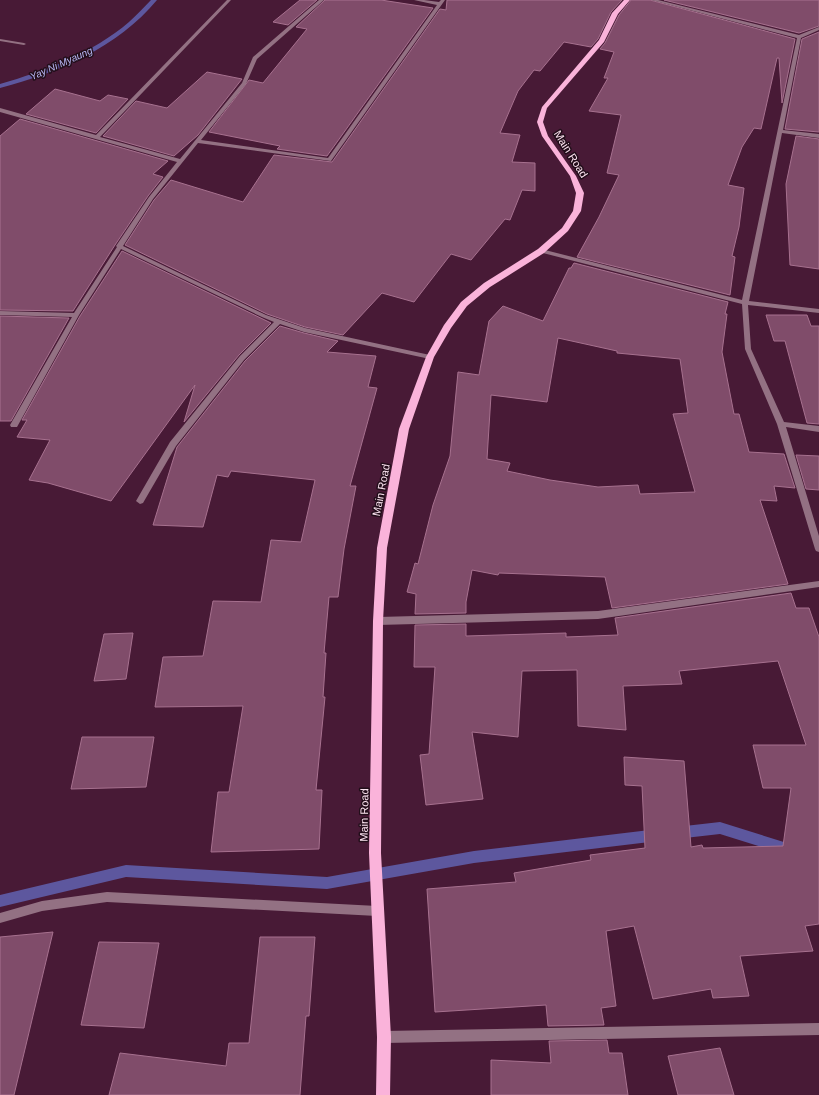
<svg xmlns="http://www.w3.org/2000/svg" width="819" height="1095" font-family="Helvetica,sans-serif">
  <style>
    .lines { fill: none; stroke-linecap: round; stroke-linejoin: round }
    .stream { fill: #5d579e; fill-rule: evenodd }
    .building { fill: #804c6a; stroke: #a7718f; fill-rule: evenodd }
    .street { fill: #937183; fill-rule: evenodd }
    .primary { fill: #fab3da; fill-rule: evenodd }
    .labels { text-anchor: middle; stroke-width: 3; stroke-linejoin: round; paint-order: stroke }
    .far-water-label { font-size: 10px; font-style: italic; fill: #bab9f6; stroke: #220e1a }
    .street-label { font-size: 11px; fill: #fce3f0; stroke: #220e1a }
  </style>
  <rect width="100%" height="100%" fill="#481a36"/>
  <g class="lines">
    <g class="stream">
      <path d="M 151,0 L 157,0 C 118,47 58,73 0,88 L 0,84 C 45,71 93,53 129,22 C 137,15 144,7 151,0 Z"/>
      <polygon points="720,822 819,853 819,865 720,834 676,839 672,837 670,833 672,829 676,827"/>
      <polygon points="658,829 662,831 664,835 662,839 658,841 474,863 327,889 126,877 0,907 0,895 126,865 327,877 474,851"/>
    </g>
  </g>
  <g class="building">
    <polygon points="300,0 317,0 288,25 273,22"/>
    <polygon points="325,0 381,0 433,8 327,156 277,149 280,146 209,132 249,80 263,83 307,29 296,27"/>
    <polygon points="447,0 622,0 611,12 598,39 591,47 564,42 540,71 534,70 518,91 500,133 520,135 512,162 535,163 535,191 522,190 510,220 505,219 471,260 451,254 414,302 382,293 343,335 305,327 267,314 125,245 154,200 171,180 243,202 274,155 332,162 440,9 446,10"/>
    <polygon points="631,0 650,0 795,39 782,103 779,58 777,58 761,129 754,128 742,147 728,185 744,188 739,227 732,256 735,257 730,295 577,257 599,217 619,175 607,173 621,115 589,111 608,78 604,78 614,52 600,49 605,43 619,15"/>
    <polygon points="664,0 819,0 819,26 799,33"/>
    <polygon points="819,32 819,132 785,129 802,39"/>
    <polygon points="207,72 242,79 198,135 174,156 103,136 136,101 167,108"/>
    <polygon points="55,89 100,101 108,95 128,99 96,133 26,114"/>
    <polygon points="20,119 168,161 153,174 163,177 148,196 115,245 73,311 0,310 0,136"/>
    <polygon points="796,136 819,139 819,269 790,265 786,184"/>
    <polygon points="122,251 271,323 239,355 184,422 195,385 111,501 48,483 29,480 50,440 17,437 27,420 22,420 80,316"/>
    <path d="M 574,263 L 728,302 L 725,314 L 727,314 L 722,352 L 734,414 L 739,414 L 749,452 L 784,454 L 795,488 L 774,486 L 777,501 L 760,500 L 788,584 L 612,608 L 605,577 L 499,573 L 498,575 L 472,570 L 466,602 L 466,613 L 415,614 L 416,594 L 407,592 L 415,563 L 418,564 L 433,505 L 450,456 L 458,372 L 479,375 L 489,321 L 503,306 L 543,321 L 569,268 L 571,268 ZM 558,338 L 617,351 L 617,353 L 680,359 L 688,413 L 673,414 L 695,492 L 640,494 L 638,485 L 598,487 L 550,480 L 507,471 L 510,463 L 487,459 L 491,395 L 547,402 Z"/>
    <polygon points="766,315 807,315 811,326 819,326 819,424 807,423 785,341 774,341"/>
    <polygon points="0,316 69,318 11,421 0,421"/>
    <polygon points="280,326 304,333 338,341 327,352 376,356 368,387 377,388 350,486 356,486 344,549 338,597 329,597 324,653 326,653 323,697 325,697 316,790 322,790 319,849 211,852 218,792 229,792 243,706 155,707 163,657 203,656 213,601 261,602 271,540 301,542 315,480 231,471 228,477 217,475 203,527 153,525 177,447 245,361"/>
    <polygon points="796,455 819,456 819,490 806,489"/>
    <polygon points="791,593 796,608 809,608 819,637 819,924 805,926 813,951 740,956 749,996 713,998 711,989 653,999 634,926 606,931 616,1006 601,1008 604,1025 548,1026 546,1005 435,1012 427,889 516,882 514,873 591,860 590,855 645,848 642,786 625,785 624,757 684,761 691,847 702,845 703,848 783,846 791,788 763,788 753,745 806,745 778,661 679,671 682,684 623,686 626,730 578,726 577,670 522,671 518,737 472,732 483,799 426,805 420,755 429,754 435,667 414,667 415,625 466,624 466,636 566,633 566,637 618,635 615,618"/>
    <polygon points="133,633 126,679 94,681 104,634"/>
    <polygon points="82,737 154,737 146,787 71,789"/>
    <polygon points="53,932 14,1095 0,1095 0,937"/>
    <polygon points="260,937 315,937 309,1016 306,1016 300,1095 109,1095 120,1053 226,1066 229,1043 249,1043"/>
    <polygon points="99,942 159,943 144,1028 81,1025"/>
    <polygon points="607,1040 609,1053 622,1053 628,1095 491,1095 491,1060 551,1063 549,1041"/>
    <polygon points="720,1048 734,1095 678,1095 668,1056"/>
  </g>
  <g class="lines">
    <g class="street">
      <polygon points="227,0 231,0 100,137 180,159 242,83 253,57 319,0 324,0 257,59 246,84 201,140 328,158 437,5 414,0 424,0 439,2 441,0 445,0 331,161 198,143 153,199 123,246 266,315 305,328 430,355 433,357 430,359 304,332 280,324 244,360 176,446 143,503 140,504 136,501 170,442 240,356 274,322 262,317 121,249 79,315 17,427 11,427 10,425 72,317 0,315 0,311 74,313 117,247 116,246 149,197 177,162 0,112 0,108 96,135"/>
      <polygon points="651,0 658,0 799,35 819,27 819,30 801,38 783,130 819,134 819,138 782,133 749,301 819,309 819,313 748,305 751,349 784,422 819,426 819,432 786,427 819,536 819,552 816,551 815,549 777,424 745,349 742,304 539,252 538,251 541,249 742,300 797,38"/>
      <polygon points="0,39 24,43 26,44 24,45 0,41"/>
      <polygon points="819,581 819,587 598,619 378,625 375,624 374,621 375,618 378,617 598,611"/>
      <polygon points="107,892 377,906 381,907 382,911 381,915 377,916 107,902 42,911 0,923 0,913 42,901"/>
      <polygon points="819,1023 819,1035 384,1043 380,1041 378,1037 380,1033 384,1031"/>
    </g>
    <polygon class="primary" points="624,0 630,0 618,14 604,42 547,108 543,122 548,136 576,176 584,193 581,211 568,231 544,253 490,287 467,306 451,328 434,357 409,429 387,548 383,621 381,853 391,1037 390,1095 376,1095 377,1037 369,853 373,621 377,548 399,429 426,357 444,325 461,302 484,283 538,249 562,228 573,211 576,193 570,176 542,136 537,122 542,107 599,40 612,13"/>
  </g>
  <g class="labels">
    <g class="far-water-label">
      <text transform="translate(61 63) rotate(-24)" y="4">Yay Ni Myaung</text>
    </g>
    <g class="street-label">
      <text transform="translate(571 154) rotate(58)" y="4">Main Road</text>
      <text transform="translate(381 490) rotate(-79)" y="4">Main Road</text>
      <text transform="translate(364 815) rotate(-89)" y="4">Main Road</text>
    </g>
  </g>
</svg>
